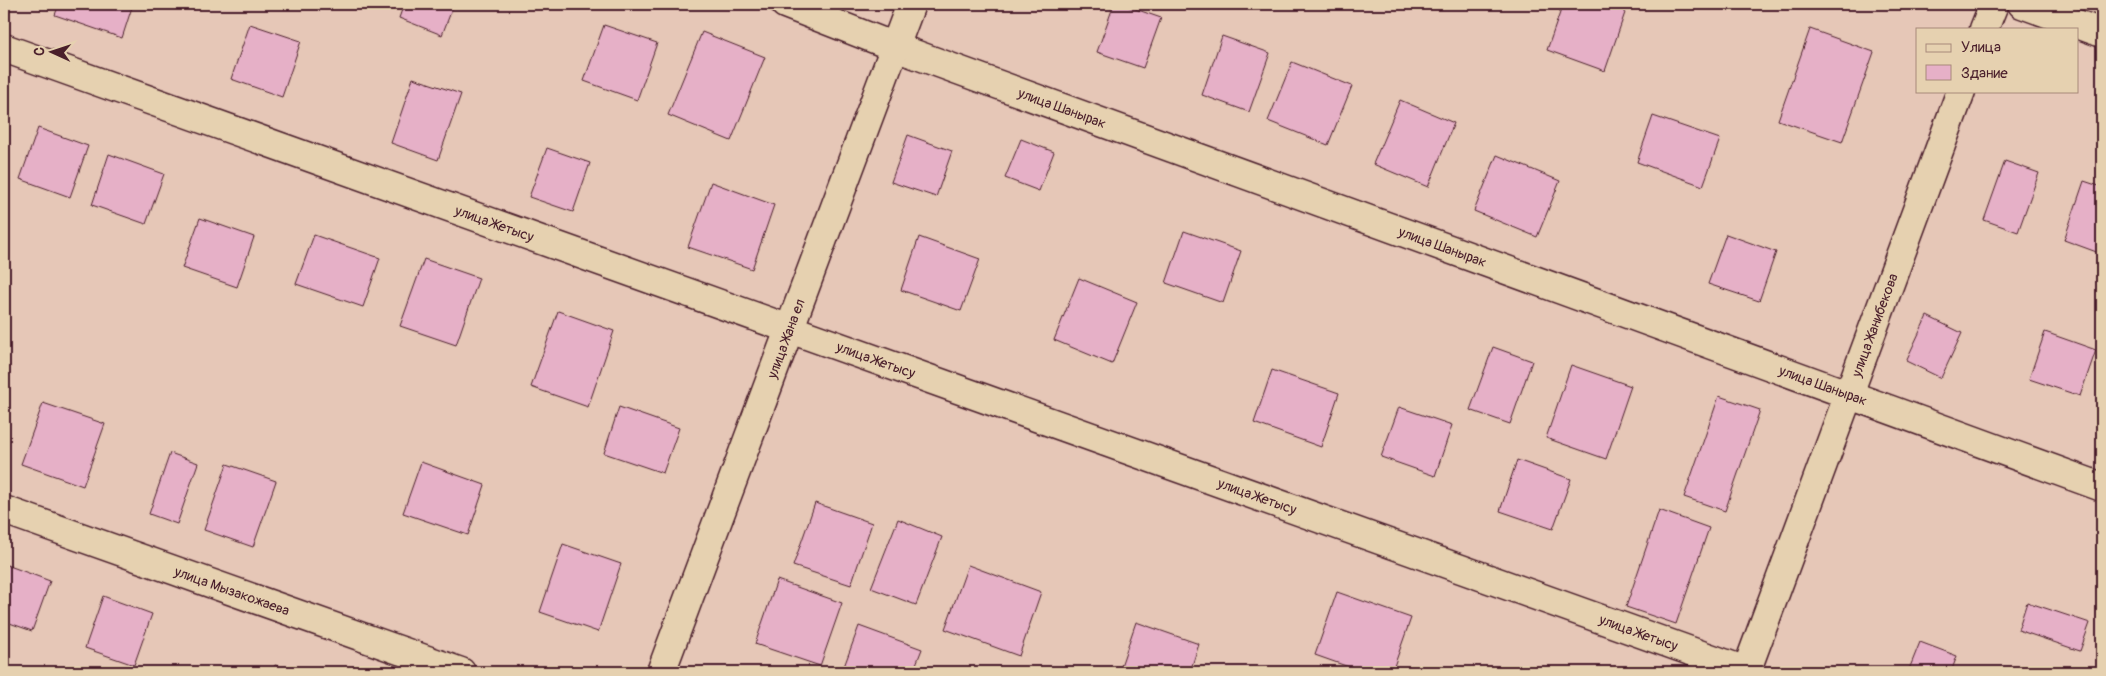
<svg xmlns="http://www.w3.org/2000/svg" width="2106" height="676" font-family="Pangolin,sans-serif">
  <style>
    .building { fill: #e6b0c7; stroke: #4a1f2b }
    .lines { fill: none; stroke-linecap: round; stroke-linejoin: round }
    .street-casing { stroke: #4a1f2b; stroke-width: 31 }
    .street { stroke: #e6d1b0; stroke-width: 28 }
    .labels { text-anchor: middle; stroke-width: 4; stroke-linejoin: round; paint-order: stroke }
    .street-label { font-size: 14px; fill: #4a1f2b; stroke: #e6d1b0 }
  </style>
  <rect width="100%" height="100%" fill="#e6c7b7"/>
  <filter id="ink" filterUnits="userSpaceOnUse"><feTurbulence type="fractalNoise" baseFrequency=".02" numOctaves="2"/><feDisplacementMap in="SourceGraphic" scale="10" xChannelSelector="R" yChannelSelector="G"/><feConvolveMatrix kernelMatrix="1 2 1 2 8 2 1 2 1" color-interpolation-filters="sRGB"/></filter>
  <g filter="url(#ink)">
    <g class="building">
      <polygon points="59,4 133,4 122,38 55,15"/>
      <polygon points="404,4 454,4 442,35 399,18"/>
      <polygon points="1114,4 1121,4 1161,18 1143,68 1097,52"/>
      <polygon points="1563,4 1628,4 1605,71 1547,50"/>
      <polygon points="250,24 301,41 282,97 231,79"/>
      <polygon points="604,25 657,43 637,100 584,81"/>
      <polygon points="1810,29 1874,52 1842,142 1778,120"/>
      <polygon points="702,32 765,57 731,141 668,115"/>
      <polygon points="1222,36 1270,53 1249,112 1202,95"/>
      <polygon points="1292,62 1352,86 1328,145 1268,121"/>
      <polygon points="413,78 461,94 438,160 391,143"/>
      <polygon points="1400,100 1454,123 1428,187 1373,164"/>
      <polygon points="1653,116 1720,139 1703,186 1637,162"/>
      <polygon points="38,128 88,146 70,197 20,179"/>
      <polygon points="908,135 952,151 936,197 891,182"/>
      <polygon points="1021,139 1054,152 1039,191 1005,178"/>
      <polygon points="547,148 590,163 573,212 529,197"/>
      <polygon points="109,154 164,174 146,224 92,205"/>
      <polygon points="1497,155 1560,181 1537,237 1474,211"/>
      <polygon points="2005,161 2039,173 2018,232 1984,220"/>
      <polygon points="2084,181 2102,187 2102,254 2064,240"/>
      <polygon points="711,182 774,205 752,269 688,247"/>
      <polygon points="200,218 254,237 237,287 182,268"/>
      <polygon points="1184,231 1241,251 1223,303 1166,283"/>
      <polygon points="1726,234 1776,252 1759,301 1708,284"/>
      <polygon points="314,235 380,258 363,307 296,284"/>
      <polygon points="919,237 980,259 961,311 901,290"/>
      <polygon points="424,259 479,278 456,345 400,326"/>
      <polygon points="1079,278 1137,302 1112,364 1054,340"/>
      <polygon points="558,311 614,331 588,407 531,387"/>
      <polygon points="1927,316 1962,333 1941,378 1906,361"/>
      <polygon points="2045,332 2096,350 2080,396 2029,379"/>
      <polygon points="1493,347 1532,361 1510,424 1470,410"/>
      <polygon points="1571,365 1631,386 1606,459 1546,438"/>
      <polygon points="1272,370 1339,393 1321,447 1254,423"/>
      <polygon points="1719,396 1760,410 1725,511 1684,497"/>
      <polygon points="43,403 105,424 83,486 21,464"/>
      <polygon points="619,407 679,428 663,473 604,453"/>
      <polygon points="1399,407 1452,425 1435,476 1381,457"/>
      <polygon points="170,453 198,463 177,524 149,514"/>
      <polygon points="1517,460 1571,479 1553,529 1500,511"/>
      <polygon points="421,462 485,485 468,535 403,513"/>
      <polygon points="227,464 276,481 253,547 204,530"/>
      <polygon points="815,503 872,523 851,585 793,566"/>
      <polygon points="1659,510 1709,528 1676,624 1626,607"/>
      <polygon points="898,519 942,537 916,605 871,588"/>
      <polygon points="563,544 621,564 598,632 540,612"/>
      <polygon points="4,564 50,581 32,631 4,621"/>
      <polygon points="968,565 1041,592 1019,656 945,629"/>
      <polygon points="777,580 842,603 820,666 755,644"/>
      <polygon points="1337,592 1411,618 1392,672 1363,672 1315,655"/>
      <polygon points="103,596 152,614 134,665 85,648"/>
      <polygon points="2027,602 2090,623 2080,651 2018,630"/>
      <polygon points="1136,622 1199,644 1190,672 1119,672"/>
      <polygon points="859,626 922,649 913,672 842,672"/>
      <polygon points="1920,642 1957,656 1951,672 1908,672"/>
      <polygon points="275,665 297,672 272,672"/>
    </g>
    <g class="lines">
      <g class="street-casing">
        <g id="street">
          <path id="s1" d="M 785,4 L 895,47 L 2102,487"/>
          <polyline points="2022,4 2102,33"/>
          <polyline points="1984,29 1994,4"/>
          <path id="s2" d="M 4,48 L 1749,672"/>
          <path id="s3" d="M 4,510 L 461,672"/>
          <path id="s4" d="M 661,672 L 911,4"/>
          <path id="s5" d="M 1746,672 L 1961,91"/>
        </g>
      </g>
      <use href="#street" class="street"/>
    </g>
  </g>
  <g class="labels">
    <g class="street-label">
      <text dy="5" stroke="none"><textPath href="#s1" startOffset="296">улица Шанырак</textPath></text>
      <text dy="5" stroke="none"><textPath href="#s2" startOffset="521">улица Жетысу</textPath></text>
      <text dy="5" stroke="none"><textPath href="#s1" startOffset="701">улица Шанырак</textPath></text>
      <text dy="5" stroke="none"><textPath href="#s5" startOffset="370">улица Жанибекова</textPath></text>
      <text dy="5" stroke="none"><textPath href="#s4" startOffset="356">улица Жана ел</textPath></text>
      <text dy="5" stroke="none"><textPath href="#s2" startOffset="926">улица Жетысу</textPath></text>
      <text dy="5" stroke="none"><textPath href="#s1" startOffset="1106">улица Шанырак</textPath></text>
      <text dy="5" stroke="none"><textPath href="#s2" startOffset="1331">улица Жетысу</textPath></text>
      <text dy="5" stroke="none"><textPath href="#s3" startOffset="242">улица Мызакожаева</textPath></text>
      <text dy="5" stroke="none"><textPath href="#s2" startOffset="1736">улица Жетысу</textPath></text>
    </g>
  </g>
  <rect width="2106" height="676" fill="none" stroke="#e6d1b0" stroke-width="20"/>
  <rect x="10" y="10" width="2086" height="656" fill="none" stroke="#4a1f2b" stroke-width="2" filter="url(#ink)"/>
  <rect x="1916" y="28" width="162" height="65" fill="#e6d1b0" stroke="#a88a7b"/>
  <rect x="1926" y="44" width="25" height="8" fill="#e6d1b0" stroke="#a88a7b"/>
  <text x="1961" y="52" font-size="15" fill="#4a1f2b">Улица</text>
  <rect x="1926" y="65" width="25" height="15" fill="#e6b0c7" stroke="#a88a7b"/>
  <text x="1961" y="78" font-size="15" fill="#4a1f2b">Здание</text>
  <g transform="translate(52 52) rotate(273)" stroke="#e6d1b0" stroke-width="4" paint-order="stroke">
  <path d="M0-4L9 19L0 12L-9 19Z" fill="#4a1f2b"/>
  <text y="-8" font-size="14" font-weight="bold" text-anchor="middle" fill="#4a1f2b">С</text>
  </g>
</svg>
